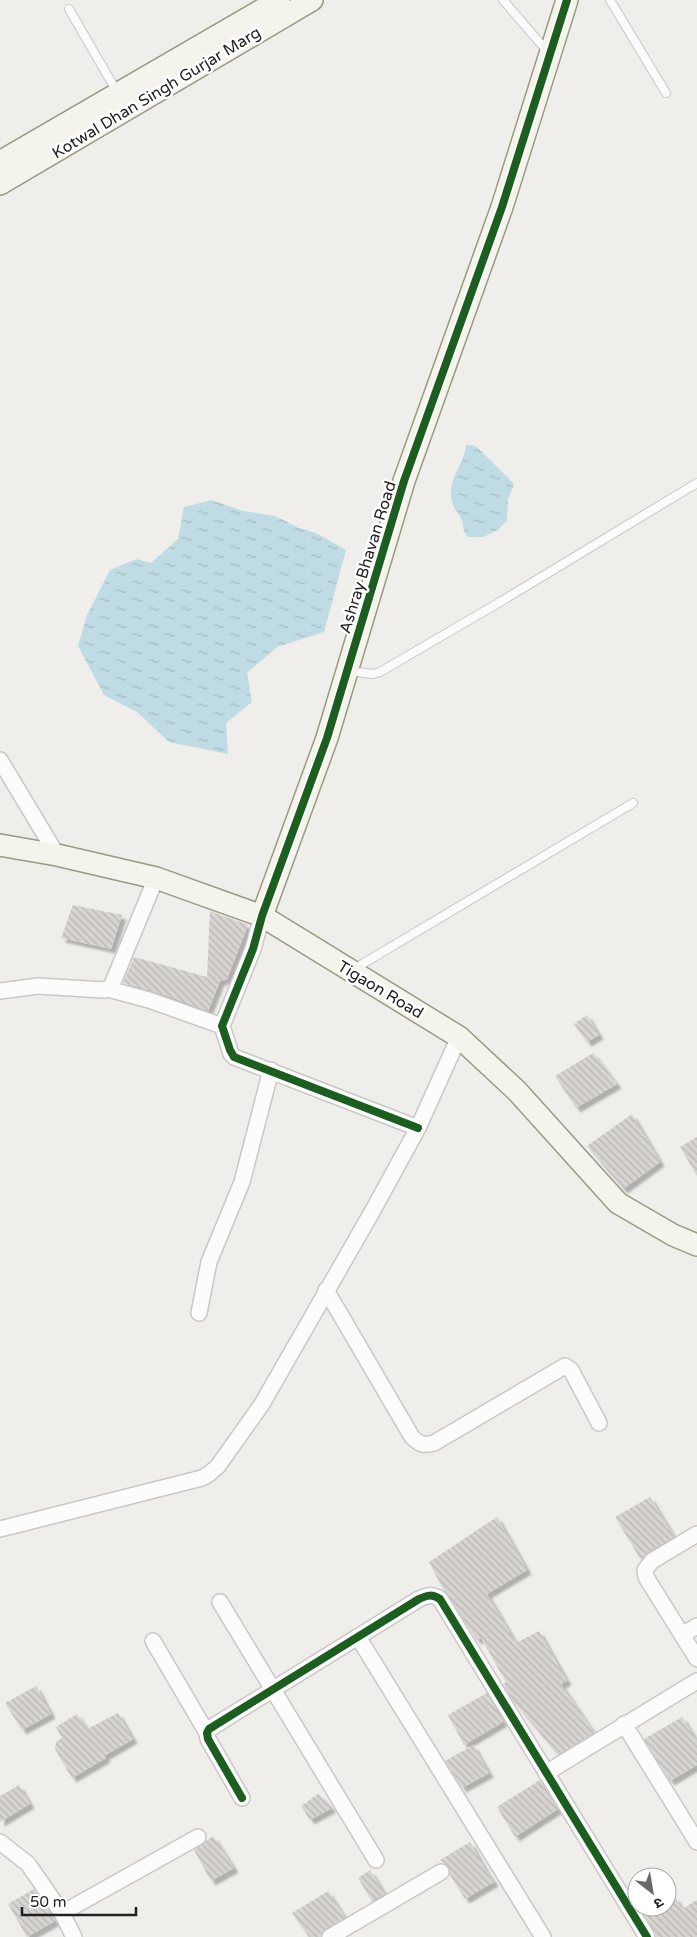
<svg xmlns="http://www.w3.org/2000/svg" width="697" height="1937" font-family="'Varela Round','Noto Sans Devanagari',sans-serif">
  <style>
    .water { fill: url(#water-ripples) }
    .building { fill: url(#building-back-hatch); filter: url(#shadow) }
    .lines { fill: none; stroke-linecap: round; stroke-linejoin: round }
    .lane-casing { stroke: #c9c8c7; stroke-width: 10 }
    .street-casing { stroke: #c9c8c7; stroke-width: 18 }
    .secondary-casing { stroke: #999a82; stroke-width: 24 }
    .lane { stroke: #fdfcfc; stroke-width: 8 }
    .street { stroke: #fdfcfc; stroke-width: 15 }
    .secondary { stroke: #f4f4ed; stroke-width: 21 }
    .cycleway-casing { stroke: #fff; stroke-width: 11 }
    .cycleway { stroke: #1b5e20; stroke-width: 8 }
    .labels { text-anchor: middle; stroke-width: 5; stroke-linejoin: round; paint-order: stroke }
    .street-label { font-size: 16px; fill: #222; stroke: #fff }
  </style>
  <defs>
    <pattern id="water-ripples" width="26" height="14" patternUnits="userSpaceOnUse" patternTransform="scale(1.25)"><rect width="26" height="14" fill="#bfdbe3"/><path d="M2 4q2-2 4 0t4 0M15 11q2-2 4 0t4 0" fill="none" stroke="#a4bcc2"/></pattern>
    <pattern id="building-back-hatch" width="6" height="6" patternUnits="userSpaceOnUse" patternTransform="scale(1.25)"><rect width="6" height="6" fill="#d7d4d2"/><path d="M-1 5l2 2M0 0l6 6M5-1l2 2" fill="none" stroke="#b8b6b4"/></pattern>
    <filter id="shadow"><feDropShadow dx="4.5" dy="4.5" stdDeviation="1" flood-color="#0004"/></filter>
  </defs>
  <rect width="100%" height="100%" fill="#f0eeeb"/>
  <g class="water">
    <path d="M 466,445 L 473,445 L 478,448 L 514,484 L 508,500 L 507,520 L 498,530 L 483,537 L 468,537 C 461,529 465,527 461,519 C 459,513 453,508 452,502 C 446,480 465,464 466,445 Z"/>
    <polygon points="211,500 243,511 275,516 299,528 316,533 346,550 324,632 277,647 247,673 252,702 226,723 228,754 169,742 137,712 104,695 78,646 87,615 110,570 137,559 151,563 178,539 184,507"/>
  </g>
  <g class="building">
    <polygon points="73,905 122,915 111,949 61,938"/>
    <polygon points="210,911 248,925 227,979 220,981 208,1011 168,996 123,983 134,957 207,977"/>
    <polygon points="587,1015 599,1035 587,1042 574,1024"/>
    <polygon points="593,1053 617,1084 576,1108 555,1076"/>
    <polygon points="632,1114 660,1162 623,1189 587,1146"/>
    <polygon points="697,1137 697,1176 680,1147"/>
    <polygon points="650,1497 674,1537 647,1553 641,1560 615,1517"/>
    <polygon points="497,1517 527,1570 487,1594 516,1643 539,1631 567,1681 561,1684 594,1733 558,1755 514,1702 503,1684 506,1682 481,1638 477,1640 442,1587 429,1562"/>
    <polygon points="36,1686 51,1714 22,1730 5,1703"/>
    <polygon points="487,1693 503,1722 464,1745 448,1715"/>
    <polygon points="118,1713 133,1739 104,1756 106,1758 72,1778 55,1749 56,1742 62,1738 56,1727 77,1714 87,1729"/>
    <polygon points="682,1717 697,1741 697,1765 670,1781 644,1739"/>
    <polygon points="473,1745 489,1773 462,1788 445,1761"/>
    <polygon points="540,1780 558,1809 515,1837 497,1807"/>
    <polygon points="19,1785 30,1804 0,1822 0,1796"/>
    <polygon points="318,1794 332,1808 310,1820 301,1806"/>
    <polygon points="213,1836 234,1868 211,1881 194,1850"/>
    <polygon points="470,1842 485,1869 494,1882 465,1899 450,1875 449,1867 440,1860"/>
    <polygon points="370,1870 385,1894 372,1901 358,1878"/>
    <polygon points="34,1889 55,1921 27,1937 8,1904"/>
    <polygon points="328,1891 345,1918 325,1929 321,1937 309,1937 292,1913"/>
    <polygon points="675,1897 682,1909 697,1900 697,1937 656,1937 645,1916 660,1907 667,1907 667,1902"/>
  </g>
  <g class="lines">
    <g class="lane-casing">
      <g id="lane">
        <polyline points="503,0 547,51"/>
        <polyline points="610,0 666,93"/>
        <polyline points="69,9 117,92"/>
        <polyline points="349,671 373,674 380,672 500,602 697,483"/>
        <polyline points="354,969 633,803"/>
      </g>
    </g>
    <g class="street-casing">
      <g id="street">
        <polyline points="0,760 57,855"/>
        <polyline points="262,916 253,949 222,1026 231,1054 234,1057 418,1128"/>
        <polyline points="108,989 149,1000 222,1026"/>
        <polyline points="0,991 38,986 104,990 111,987 156,878"/>
        <path d="M 326,1290 L 412,1437 C 419,1444 424,1446 434,1443 L 565,1366 L 571,1370 L 599,1423"/>
        <polyline points="199,1313 209,1262 242,1182 271,1070"/>
        <polyline points="0,1529 202,1478 209,1474 218,1466 262,1404 372,1212 418,1128 459,1037"/>
        <polyline points="697,1534 652,1561 645,1570 646,1577 697,1659"/>
        <polyline points="220,1602 376,1860"/>
        <polyline points="682,1635 697,1626"/>
        <polyline points="358,1637 543,1937"/>
        <polyline points="153,1641 207,1733"/>
        <polyline points="624,1724 697,1842"/>
        <polyline points="546,1773 697,1681"/>
        <path d="M 242,1798 L 208,1739 L 207,1733 L 209,1729 L 419,1599 C 428,1595 432,1594 440,1599 L 647,1937"/>
        <polyline points="0,1842 28,1864 62,1913 74,1937"/>
        <polyline points="62,1913 198,1837"/>
        <polyline points="330,1937 441,1872"/>
      </g>
    </g>
    <g class="secondary-casing">
      <g id="secondary">
        <polyline points="0,162 279,0"/>
        <polyline points="0,184 312,0"/>
        <polyline points="0,845 57,855 156,878 262,916 459,1037 517,1091 618,1203 673,1235 697,1245"/>
        <polyline points="262,916 327,738 404,481 502,207 567,0"/>
      </g>
    </g>
    <use href="#lane" class="lane"/>
    <use href="#street" class="street"/>
    <use href="#secondary" class="secondary"/>
    <g class="cycleway-casing">
      <g id="cycleway">
        <polyline points="418,1128 234,1057 230,1050 222,1026 253,949 262,916 327,738 404,481 502,207 567,0"/>
        <path d="M 242,1798 L 208,1739 L 207,1733 L 209,1729 L 419,1599 C 428,1595 432,1594 440,1599 L 647,1937"/>
      </g>
    </g>
    <use href="#cycleway" class="cycleway"/>
  </g>
  <g class="labels">
    <g class="street-label">
      <text transform="translate(156 92) rotate(-31)" y="6">Kotwal Dhan Singh Gurjar Marg</text>
      <text transform="translate(367 557) rotate(-73)" y="6">Ashray Bhavan Road</text>
      <text transform="translate(381 989) rotate(31)" y="6">Tigaon Road</text>
    </g>
  </g>
  <g transform="translate(652 1892) rotate(149)"><circle r="24" fill="#ffffff" stroke="#a7a7a7"/>
  <path d="M0-4L9 19L0 12L-9 19Z" fill="#6a6968"/>
  <text y="-8" font-size="14" font-weight="bold" text-anchor="middle" fill="#222222">उ</text>
  </g>
  <path d="M22 1907v8h114v-8" fill="none" stroke="#222222" stroke-width="2.5"/>
  <text x="30" y="1907" font-size="15" fill="#222222" stroke="#ffffff" stroke-width="4" paint-order="stroke">50 m</text>
</svg>
